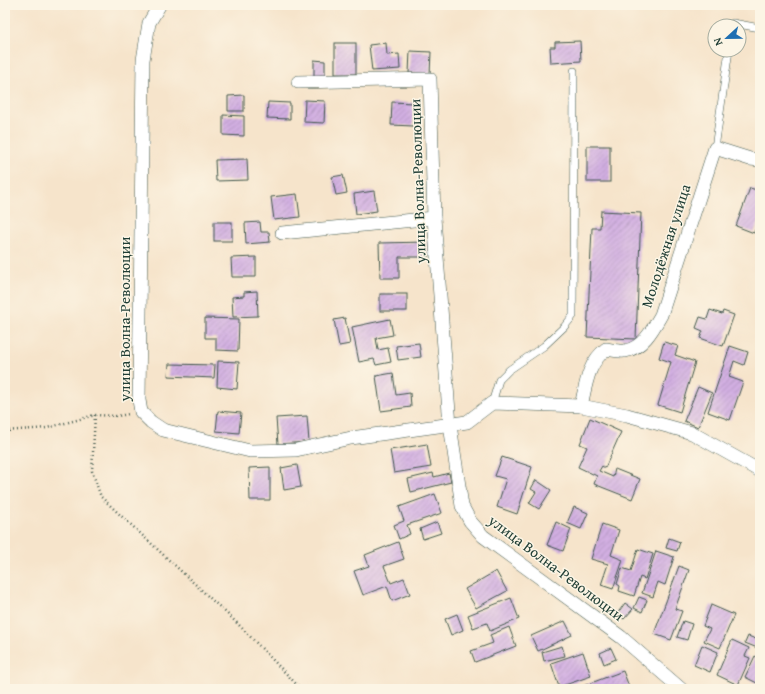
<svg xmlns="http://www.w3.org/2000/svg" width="765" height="694" font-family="'Gentium Book Plus',serif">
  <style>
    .building { fill: url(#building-hatch) }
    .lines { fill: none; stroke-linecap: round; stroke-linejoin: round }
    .lane-casing { stroke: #3f564b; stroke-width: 8 }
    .street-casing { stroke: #3f564b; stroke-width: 14 }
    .path { stroke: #3f564b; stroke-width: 2.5; stroke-dasharray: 1 3; stroke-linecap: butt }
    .lane { stroke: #fff; stroke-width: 7 }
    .street { stroke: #fff; stroke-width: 13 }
    .labels { text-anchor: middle; stroke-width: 3; stroke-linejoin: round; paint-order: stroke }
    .street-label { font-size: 15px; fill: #1f3d34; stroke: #fcf5e5 }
  </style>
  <defs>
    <pattern id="building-hatch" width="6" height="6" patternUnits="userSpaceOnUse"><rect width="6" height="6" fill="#d2afe2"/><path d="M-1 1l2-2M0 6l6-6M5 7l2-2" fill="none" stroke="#aa90b8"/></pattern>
  </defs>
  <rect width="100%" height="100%" fill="#fcf5e5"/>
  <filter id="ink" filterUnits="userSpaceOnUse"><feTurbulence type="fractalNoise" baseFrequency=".025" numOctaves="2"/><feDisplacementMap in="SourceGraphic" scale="8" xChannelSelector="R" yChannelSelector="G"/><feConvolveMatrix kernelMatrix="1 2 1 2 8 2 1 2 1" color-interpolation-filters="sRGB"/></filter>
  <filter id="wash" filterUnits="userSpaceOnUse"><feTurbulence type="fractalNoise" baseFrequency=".012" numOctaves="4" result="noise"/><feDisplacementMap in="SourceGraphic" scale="16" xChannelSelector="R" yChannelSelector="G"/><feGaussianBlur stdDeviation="0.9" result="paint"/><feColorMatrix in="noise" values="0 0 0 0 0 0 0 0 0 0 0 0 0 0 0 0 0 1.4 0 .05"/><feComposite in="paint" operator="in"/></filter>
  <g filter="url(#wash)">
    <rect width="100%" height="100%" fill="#f6e4cb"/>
    <g id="blocks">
      <g class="building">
        <polygon points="580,41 581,61 551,63 550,47 555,47 555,42"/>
        <rect x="335" y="43" width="21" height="31"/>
        <polygon points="386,43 387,55 399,54 400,69 372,71 369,45"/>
        <polygon points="410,51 431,52 430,74 409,73"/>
        <polygon points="314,60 325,61 325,79 314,78"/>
        <polygon points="244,95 244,111 228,111 228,96"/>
        <polygon points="305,100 325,101 324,123 304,122"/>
        <polygon points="268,102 290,103 290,119 267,118"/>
        <polygon points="392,102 413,103 413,126 391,125"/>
        <polygon points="223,115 244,116 244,136 223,135"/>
        <rect x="587" y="146" width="23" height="36"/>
        <polygon points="247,159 248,180 216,181 215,160"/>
        <polygon points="343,175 347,193 336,195 332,177"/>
        <polygon points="750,188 760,191 760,217 754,233 736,226"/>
        <polygon points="374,191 377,211 356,214 354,194"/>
        <polygon points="297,194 300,217 274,220 271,197"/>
        <polygon points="601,211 641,213 636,339 587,337 592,228 600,228"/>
        <rect x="214" y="222" width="18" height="19"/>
        <polygon points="260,222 261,232 269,232 270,242 246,244 245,223"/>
        <polygon points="427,242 428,257 399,257 399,278 380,278 379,243"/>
        <polygon points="256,257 256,277 232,277 231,258"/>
        <polygon points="257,291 258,316 233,317 232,297 244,296 244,292"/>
        <rect x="380" y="294" width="27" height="17"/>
        <polygon points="710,310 722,314 723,311 734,315 723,346 700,338 703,331 696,328 700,317 707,319"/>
        <polygon points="205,318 239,319 238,351 216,350 216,338 205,338"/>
        <polygon points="345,318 350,344 339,346 334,320"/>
        <polygon points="390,319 393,335 376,338 378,350 388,348 391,362 376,365 374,359 359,362 352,327"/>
        <polygon points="664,342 678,346 675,355 695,362 680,412 658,405 671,362 659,358"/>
        <polygon points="419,343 421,357 398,360 396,346"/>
        <polygon points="730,346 748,352 744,365 734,361 729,377 743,382 730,420 708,412"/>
        <polygon points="218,361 239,362 237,389 217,387"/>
        <polygon points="169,364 215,365 214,378 168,376"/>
        <polygon points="393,373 396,395 410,393 411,407 381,411 376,376"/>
        <polygon points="698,387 712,393 698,427 684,421"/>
        <polygon points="218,411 241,413 239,433 216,431"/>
        <polygon points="307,416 309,442 278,444 276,418"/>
        <polygon points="590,418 621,432 605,468 602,466 599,471 613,477 615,469 640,479 632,499 594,484 597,476 578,467 587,447 580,444"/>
        <polygon points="427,444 431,467 394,473 390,450"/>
        <polygon points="502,457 532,467 517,514 497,507 506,479 495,476"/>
        <polygon points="297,465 301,487 284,490 281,468"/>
        <polygon points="270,467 270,500 250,500 249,468"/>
        <polygon points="433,473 434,477 449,473 451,482 411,492 408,479"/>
        <polygon points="536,480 551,490 539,509 529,503 536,492 531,489"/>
        <polygon points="435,494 442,513 407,525 410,534 399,539 394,525 404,521 399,507"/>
        <polygon points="574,507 588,513 581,529 567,523"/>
        <polygon points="437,522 441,533 423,539 420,529"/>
        <polygon points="556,522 571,529 563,551 547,545"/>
        <polygon points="602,524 619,530 611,555 623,560 613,589 601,585 608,564 591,559"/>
        <polygon points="669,538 680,542 677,551 666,548"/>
        <polygon points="398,542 404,559 384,566 391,583 404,578 410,594 392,601 387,586 363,595 354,571 369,566 365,555"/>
        <polygon points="638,549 653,554 645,579 640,577 634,596 619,591 620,586 617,584 622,568 631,571"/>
        <polygon points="656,551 674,557 665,585 658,582 653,597 642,593"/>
        <polygon points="679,566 689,570 675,609 682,611 671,640 654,634"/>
        <polygon points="496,571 507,591 476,608 465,589"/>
        <polygon points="639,597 647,600 642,612 634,608"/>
        <polygon points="511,598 519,619 490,631 487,623 473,628 468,615"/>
        <polygon points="625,603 633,609 624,619 617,614"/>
        <polygon points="711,605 734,615 720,648 704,641 710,629 703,626"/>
        <polygon points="457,614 463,630 451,635 445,619"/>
        <polygon points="565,621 572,635 538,651 531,636"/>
        <polygon points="683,621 692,624 687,640 677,637"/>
        <polygon points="509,627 516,646 475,662 471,651 493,643 490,635"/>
        <polygon points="759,631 760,649 745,643 748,636 756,639"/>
        <polygon points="732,640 749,648 745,656 750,658 738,685 717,675"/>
        <polygon points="702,645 718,652 710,672 694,665"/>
        <polygon points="562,646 565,656 544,661 542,652"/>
        <polygon points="611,648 616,659 604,664 600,653"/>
        <polygon points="583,652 591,676 559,687 551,663"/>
        <polygon points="755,656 760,659 760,677 757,683 745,677"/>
        <polygon points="623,671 630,689 585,689 583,686"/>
      </g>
    </g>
  </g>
  <g filter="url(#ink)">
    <use href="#blocks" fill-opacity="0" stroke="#3f564b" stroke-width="1"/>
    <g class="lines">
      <g class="lane-casing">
        <g id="lane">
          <polyline points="732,26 733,23 760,28"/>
          <polyline points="715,148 729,50"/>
          <polyline points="492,403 499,380 509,370 544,346 564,327 573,316 574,71"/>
        </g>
      </g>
      <g class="street-casing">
        <g id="street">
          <polyline points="159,6 149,23 143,60 139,400 141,412 151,422 163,430 250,451 296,450 351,438 467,422 492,403 581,406 627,415 692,433 760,471"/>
          <polyline points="298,82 430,79 434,218 450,425 462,506 470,521 483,536 621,637 681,689"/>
          <polyline points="282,233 434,218"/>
          <path d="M 581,406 C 586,384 588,363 606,349 C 612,350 620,352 625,351 C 643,348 653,329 661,315 L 715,148 L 750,159 L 760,160"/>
        </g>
      </g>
      <g class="path">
        <polyline points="95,415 92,471 101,497 237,623 301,689"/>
        <polyline points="5,431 47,428 95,415 118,416 129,414"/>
      </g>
      <use href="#lane" class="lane"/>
      <use href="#street" class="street"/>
    </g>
  </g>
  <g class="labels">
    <g class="street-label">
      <text transform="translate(418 181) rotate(-92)" y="5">улица Волна-Революции</text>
      <text transform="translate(666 246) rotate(-72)" y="5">Молодёжная улица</text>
      <text transform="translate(125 319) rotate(-90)" y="5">улица Волна-Революции</text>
      <text transform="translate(556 568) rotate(37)" y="5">улица Волна-Революции</text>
    </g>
  </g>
  <rect width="765" height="694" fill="none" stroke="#fcf5e5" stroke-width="20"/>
  <g transform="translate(727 38) rotate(248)"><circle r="19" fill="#fcf5e5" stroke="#a4ab9e"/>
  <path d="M0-3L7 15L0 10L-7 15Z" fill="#1f6fb2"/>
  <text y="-6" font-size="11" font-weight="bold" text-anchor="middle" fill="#1f3d34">N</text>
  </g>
</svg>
